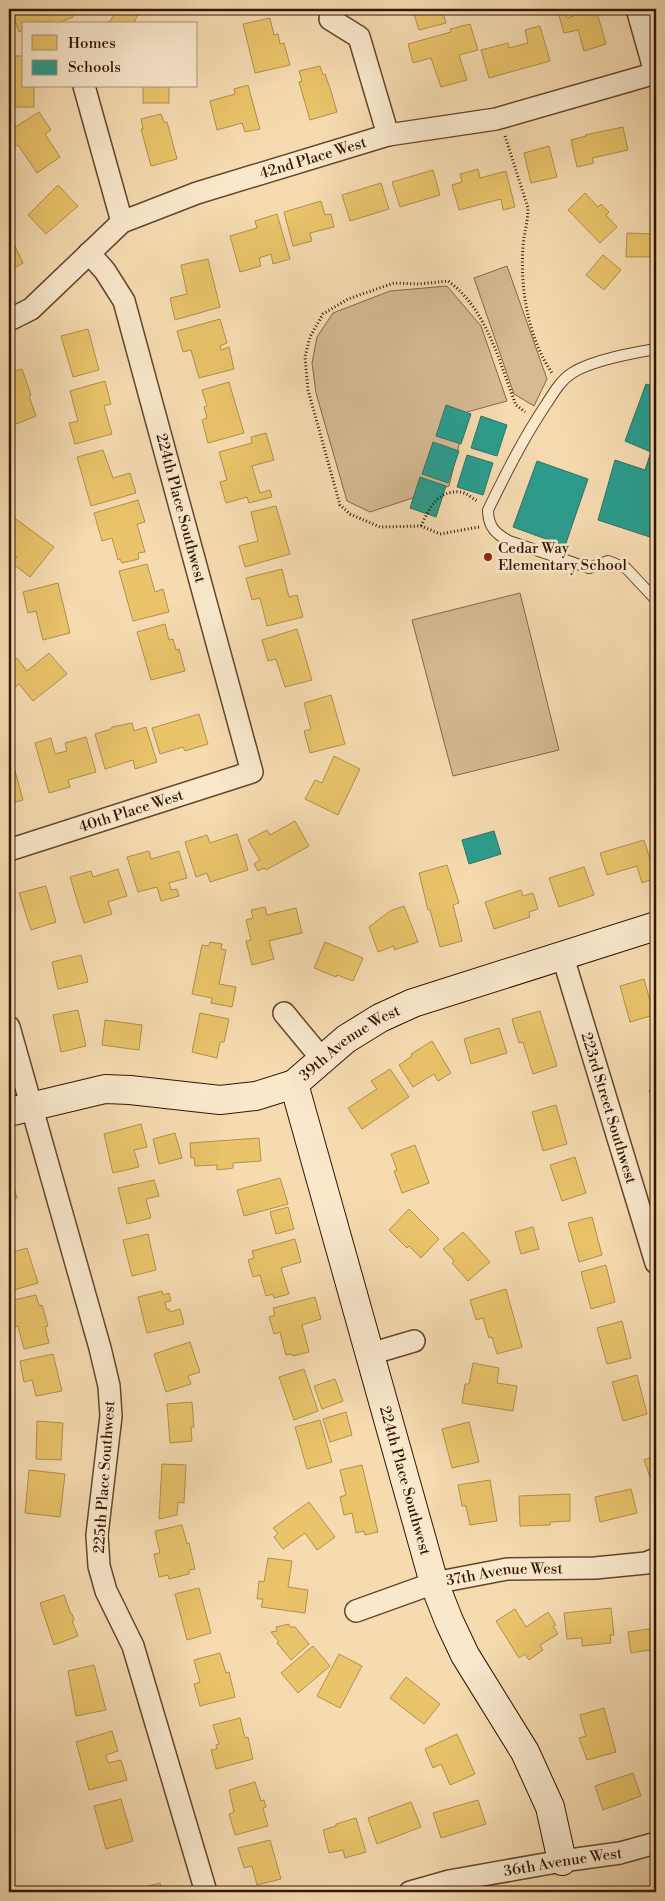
<svg xmlns="http://www.w3.org/2000/svg" width="665" height="1901" font-family="'Libre Bodoni',serif">
  <style>
    .green { fill: #d5b993; stroke: #84674a }
    .homes { fill: #e9c46a; stroke: #b3904a }
    .schools { fill: #2a9d8f; stroke: #2d7464 }
    .lines { fill: none; stroke-linecap: round; stroke-linejoin: round }
    .lane-casing { stroke: #64462c; stroke-width: 12 }
    .street-casing { stroke: #64462c; stroke-width: 24 }
    .secondary-casing { stroke: #341500; stroke-width: 30 }
    .path { stroke: #341500; stroke-width: 3; stroke-dasharray: 1 2.5; stroke-linecap: butt }
    .lane { stroke: #f9e8cc; stroke-width: 10 }
    .street { stroke: #f9e8cc; stroke-width: 21 }
    .secondary { stroke: #f9e8cc; stroke-width: 28 }
    .poi-dot { fill: #8f2418; stroke: #f9e8cc; stroke-width: 2 }
    .labels { text-anchor: middle; stroke-width: 5; stroke-linejoin: round; paint-order: stroke }
    .street-label { font-size: 15px; fill: #341500; stroke: #f9e8cc }
    .poi-label { font-size: 15px; fill: #341500; stroke: #f9e8cc; text-anchor: start }
  </style>
  <rect width="100%" height="100%" fill="#f6dbb1"/>
  <filter id="stains"><feTurbulence type="fractalNoise" baseFrequency=".004" numOctaves="4"/><feColorMatrix values="0 0 0 0 .2 0 0 0 0 .09 0 0 0 0 .02 0 0 0 .5 -.17"/></filter>
  <radialGradient id="worn" r=".72"><stop offset=".6" stop-color="#630" stop-opacity="0"/><stop offset="1" stop-color="#630" stop-opacity=".3"/></radialGradient>
  <g class="green">
    <polygon points="507,266 547,379 534,406 514,394 474,278"/>
    <polygon points="447,286 481,326 507,401 467,412 449,486 370,512 347,501 316,393 312,363 317,337 333,313 390,291"/>
    <polygon points="520,593 559,750 453,776 412,620"/>
  </g>
  <g class="homes">
    <polygon points="22,9 70,9 73,17 55,24 50,24 49,21 41,24 24,24 24,30 19,32 12,13"/>
    <polygon points="111,9 141,9 133,24 108,24 116,12"/>
    <polygon points="409,9 442,9 446,23 419,30 414,14 411,15"/>
    <polygon points="568,9 596,9 606,44 584,51 578,30 564,33 558,12 564,10 567,18 573,16 571,9"/>
    <polygon points="270,18 274,35 278,34 280,44 284,43 290,65 255,73 243,24"/>
    <polygon points="470,24 478,50 459,55 467,80 441,87 431,58 413,63 408,44 451,32 450,29"/>
    <polygon points="540,26 550,61 489,78 481,50 508,43 509,48 528,43 525,30"/>
    <polygon points="9,56 24,56 24,86 34,86 34,107 9,107"/>
    <polygon points="320,66 323,75 325,74 331,91 337,112 310,120 299,82 302,81 299,71"/>
    <polygon points="248,85 260,129 245,132 242,123 217,130 210,101 235,94 234,89"/>
    <rect x="143" y="86" width="26" height="17"/>
    <polygon points="39,112 51,130 45,134 60,157 37,173 18,145 9,151 9,131"/>
    <polygon points="161,114 164,122 167,122 177,159 151,166 141,129 143,129 141,119"/>
    <polygon points="623,127 628,150 592,158 594,163 577,167 571,140 586,136 585,135"/>
    <polygon points="549,146 557,177 531,183 524,153"/>
    <polygon points="478,169 480,178 506,171 515,207 503,210 501,199 459,210 452,185 462,182 460,174"/>
    <polygon points="433,170 440,195 400,207 392,182"/>
    <polygon points="381,183 389,209 350,221 342,195"/>
    <polygon points="58,185 78,206 46,234 28,215"/>
    <polygon points="585,193 598,207 601,204 609,212 606,215 617,227 600,243 568,210"/>
    <polygon points="321,201 325,215 331,214 334,227 310,233 312,241 293,246 284,212"/>
    <polygon points="277,214 290,259 273,264 271,254 259,258 261,266 240,272 230,236 257,228 255,221"/>
    <polygon points="627,233 656,234 656,257 626,257"/>
    <polygon points="9,245 15,246 23,263 9,271"/>
    <polygon points="603,255 621,270 604,290 586,275"/>
    <polygon points="208,259 220,307 175,320 170,298 187,294 181,265"/>
    <polygon points="220,319 227,343 220,346 221,350 229,347 234,369 199,378 191,350 183,352 177,331"/>
    <polygon points="88,329 99,370 73,377 61,336"/>
    <polygon points="22,369 31,395 29,396 36,416 9,427 9,373"/>
    <polygon points="105,381 111,404 104,406 112,434 75,444 69,423 78,421 70,391"/>
    <polygon points="229,382 244,433 208,443 202,420 207,418 204,407 207,406 202,390"/>
    <polygon points="266,433 274,460 252,466 260,493 270,490 272,497 249,503 247,497 226,503 220,482 227,480 219,452 252,443 251,437"/>
    <polygon points="103,450 113,478 130,473 136,493 91,506 77,457"/>
    <polygon points="138,500 145,522 137,524 145,552 138,553 139,559 122,563 120,559 118,560 112,538 102,541 94,513"/>
    <polygon points="276,506 290,554 245,567 239,546 258,541 251,512"/>
    <polygon points="9,514 54,547 30,577 12,563 17,557 9,551"/>
    <polygon points="147,564 155,592 163,589 169,612 133,621 119,571"/>
    <polygon points="282,569 289,597 297,595 303,617 267,626 260,598 252,600 246,578"/>
    <polygon points="58,583 70,633 43,640 36,611 28,613 23,592"/>
    <polygon points="165,624 169,640 173,639 176,650 179,649 185,671 151,680 137,632"/>
    <polygon points="297,629 312,680 285,687 276,659 268,661 262,640"/>
    <polygon points="49,653 67,674 33,701 19,684 15,688 9,681 9,665 17,658 27,671"/>
    <polygon points="331,695 345,744 310,753 304,731 311,729 304,703"/>
    <polygon points="199,714 208,744 185,751 183,747 160,754 152,728"/>
    <polygon points="132,723 134,731 146,727 157,762 135,769 133,760 105,769 95,734 111,729 112,727"/>
    <polygon points="86,737 96,772 68,780 70,787 49,793 35,743 51,738 55,754 67,751 65,743"/>
    <polygon points="334,756 360,769 338,815 305,799 315,780 322,783"/>
    <polygon points="12,760 23,800 9,804 9,761"/>
    <polygon points="295,821 309,846 266,870 264,868 258,871 254,864 260,860 248,840 267,830 270,835"/>
    <polygon points="237,834 248,870 210,882 207,873 196,877 185,842 207,835 210,843"/>
    <polygon points="644,840 656,878 642,883 637,866 607,875 600,853"/>
    <polygon points="149,851 151,859 179,851 187,878 169,883 171,890 177,889 179,896 161,901 157,887 138,892 127,857"/>
    <polygon points="447,865 459,903 453,905 462,941 440,947 430,910 428,910 419,873"/>
    <polygon points="584,867 594,895 559,907 549,878"/>
    <polygon points="118,869 127,896 108,902 112,914 84,923 70,877 91,871 93,877"/>
    <polygon points="46,886 56,922 31,930 19,893"/>
    <polygon points="521,890 523,896 533,893 538,909 529,912 530,917 494,929 485,902"/>
    <polygon points="404,906 418,942 394,950 394,946 378,952 369,927 390,911"/>
    <polygon points="265,907 267,915 296,908 302,933 269,941 274,959 252,965 246,941 251,940 246,920 253,918 251,910"/>
    <polygon points="210,942 222,944 221,949 226,950 219,984 236,987 232,1007 211,1003 212,998 192,994 202,945 209,946"/>
    <polygon points="325,942 363,958 353,981 337,975 336,977 314,968"/>
    <polygon points="81,955 88,982 58,989 52,962"/>
    <polygon points="644,979 654,1015 630,1022 620,986"/>
    <polygon points="78,1010 86,1046 61,1052 53,1015"/>
    <polygon points="540,1011 557,1066 533,1074 523,1042 519,1043 512,1019"/>
    <polygon points="200,1013 229,1019 224,1042 220,1042 217,1058 192,1052"/>
    <polygon points="105,1020 142,1025 139,1050 102,1045"/>
    <polygon points="499,1028 507,1053 471,1064 464,1039"/>
    <polygon points="432,1041 451,1073 438,1081 434,1074 413,1087 399,1065 412,1056 411,1054"/>
    <polygon points="390,1069 409,1097 362,1129 348,1108 377,1089 371,1081"/>
    <polygon points="656,1088 656,1114 649,1090"/>
    <polygon points="556,1105 567,1144 543,1151 532,1112"/>
    <polygon points="141,1124 147,1147 134,1150 139,1167 113,1173 104,1134"/>
    <polygon points="175,1133 182,1158 159,1164 153,1139"/>
    <polygon points="259,1138 261,1161 233,1163 233,1168 217,1170 217,1165 195,1166 194,1158 191,1158 190,1143"/>
    <polygon points="415,1145 429,1183 402,1193 394,1171 397,1170 391,1154"/>
    <polygon points="575,1157 586,1193 562,1201 550,1165"/>
    <polygon points="9,1170 17,1198 9,1200"/>
    <polygon points="280,1178 288,1204 244,1216 237,1190"/>
    <polygon points="154,1180 159,1196 146,1199 151,1218 127,1224 118,1188"/>
    <polygon points="288,1207 294,1229 276,1234 270,1212"/>
    <polygon points="409,1209 439,1239 421,1258 409,1246 407,1248 389,1230"/>
    <polygon points="592,1217 602,1255 579,1262 568,1223"/>
    <polygon points="533,1227 539,1249 521,1254 515,1232"/>
    <polygon points="463,1232 490,1262 468,1281 452,1263 454,1261 443,1249"/>
    <polygon points="148,1234 156,1270 132,1276 123,1240"/>
    <polygon points="295,1239 301,1262 281,1268 289,1294 274,1298 273,1294 266,1296 260,1275 253,1277 248,1260 254,1258 252,1251"/>
    <polygon points="27,1248 38,1283 14,1290 9,1275 9,1253"/>
    <polygon points="606,1265 615,1302 591,1309 581,1272"/>
    <polygon points="506,1289 522,1347 497,1354 492,1337 489,1338 483,1318 476,1320 470,1300"/>
    <polygon points="162,1291 163,1295 169,1293 171,1301 165,1302 167,1310 169,1309 170,1312 180,1309 184,1324 147,1333 138,1297"/>
    <polygon points="36,1295 39,1306 42,1305 48,1326 45,1327 49,1343 24,1349 18,1326 9,1328 9,1301"/>
    <polygon points="315,1297 321,1319 302,1325 309,1352 293,1356 292,1354 286,1355 280,1332 274,1334 269,1317 275,1315 273,1308"/>
    <polygon points="622,1321 631,1358 607,1364 597,1328"/>
    <polygon points="190,1342 200,1372 188,1376 191,1384 166,1392 154,1354"/>
    <polygon points="53,1354 62,1391 36,1396 32,1380 24,1382 20,1361"/>
    <polygon points="473,1363 499,1368 497,1383 517,1386 513,1411 462,1403 465,1384 469,1384"/>
    <polygon points="304,1369 318,1411 294,1420 279,1377"/>
    <polygon points="637,1375 647,1414 623,1421 612,1382"/>
    <polygon points="335,1379 343,1401 322,1409 314,1386"/>
    <polygon points="192,1402 194,1427 191,1427 192,1441 170,1443 167,1404"/>
    <polygon points="346,1412 352,1435 330,1442 323,1419"/>
    <polygon points="320,1420 332,1462 307,1469 295,1427"/>
    <polygon points="37,1421 63,1423 61,1460 36,1459"/>
    <polygon points="469,1422 479,1462 452,1468 442,1429"/>
    <polygon points="656,1455 656,1494 644,1460"/>
    <polygon points="162,1464 186,1465 184,1503 178,1502 177,1515 159,1519"/>
    <polygon points="362,1465 378,1532 365,1535 364,1531 356,1533 352,1513 344,1515 340,1497 346,1495 340,1470"/>
    <polygon points="29,1470 65,1474 60,1517 25,1513"/>
    <polygon points="490,1480 497,1521 470,1525 466,1506 462,1506 458,1485"/>
    <polygon points="631,1489 637,1513 600,1522 595,1497"/>
    <polygon points="570,1494 570,1521 550,1522 550,1525 520,1526 519,1496"/>
    <polygon points="309,1502 335,1537 317,1550 305,1533 283,1549 274,1537 278,1534 273,1528"/>
    <polygon points="182,1525 187,1544 189,1543 195,1569 189,1570 189,1574 169,1579 168,1575 159,1577 154,1554 160,1553 155,1531"/>
    <polygon points="268,1558 292,1561 288,1587 308,1590 305,1613 261,1607 263,1599 257,1599 259,1581 264,1582"/>
    <polygon points="199,1588 211,1633 187,1640 175,1594"/>
    <polygon points="64,1595 71,1614 72,1614 74,1620 72,1621 78,1636 54,1645 40,1603"/>
    <polygon points="656,1605 656,1649 631,1653 628,1632 655,1628 651,1606"/>
    <polygon points="611,1608 614,1635 610,1635 611,1643 582,1646 582,1638 567,1639 564,1613"/>
    <polygon points="515,1609 526,1627 548,1612 556,1625 553,1626 558,1634 540,1645 543,1650 529,1660 525,1654 519,1658 496,1621"/>
    <polygon points="289,1624 290,1627 295,1627 309,1644 291,1660 277,1643 279,1642 271,1632 277,1631 276,1627"/>
    <polygon points="313,1646 330,1666 298,1693 281,1673"/>
    <polygon points="220,1653 226,1673 229,1672 235,1697 200,1706 194,1684 200,1682 194,1660"/>
    <polygon points="339,1654 362,1666 340,1708 317,1696"/>
    <polygon points="94,1665 106,1710 76,1716 68,1671"/>
    <polygon points="406,1677 440,1704 424,1724 390,1698"/>
    <polygon points="604,1708 616,1752 587,1760 579,1738 586,1736 580,1715"/>
    <polygon points="240,1718 245,1738 248,1737 253,1759 216,1769 211,1750 217,1749 216,1745 219,1744 213,1725"/>
    <polygon points="112,1731 118,1751 106,1755 108,1763 121,1760 127,1780 89,1790 76,1742"/>
    <polygon points="457,1734 475,1774 450,1785 441,1764 433,1768 425,1749"/>
    <polygon points="633,1773 641,1796 603,1810 595,1786"/>
    <polygon points="255,1782 261,1801 264,1800 266,1807 263,1808 268,1826 235,1835 229,1814 234,1812 229,1790"/>
    <polygon points="121,1799 133,1841 106,1849 94,1806"/>
    <polygon points="478,1800 486,1824 441,1838 433,1813"/>
    <polygon points="411,1802 421,1827 377,1844 368,1818"/>
    <polygon points="356,1818 366,1852 345,1858 343,1850 329,1853 323,1830 336,1826 336,1824"/>
    <polygon points="270,1840 281,1879 257,1885 252,1866 244,1868 238,1848"/>
    <polygon points="160,1883 162,1892 126,1892"/>
  </g>
  <g class="schools">
    <polygon points="646,384 656,387 656,539 598,520 615,460 645,470 651,452 625,441"/>
    <polygon points="446,405 471,414 461,444 436,436"/>
    <polygon points="481,416 507,425 497,456 471,448"/>
    <polygon points="433,442 459,451 448,483 422,474"/>
    <polygon points="467,455 493,463 483,495 457,487"/>
    <polygon points="537,461 588,479 565,546 513,527"/>
    <polygon points="420,477 446,486 436,517 410,508"/>
    <polygon points="656,545 656,568 650,566"/>
    <polygon points="494,831 501,854 469,864 462,840"/>
  </g>
  <g class="lines">
    <g class="lane-casing">
      <path id="lane" d="M 656,349 C 632,353 592,360 572,373 C 561,380 554,392 547,403 C 524,437 506,473 488,510 C 488,527 496,534 509,541 L 589,568 L 608,561 L 626,568 L 656,600"/>
    </g>
    <g class="street-casing">
      <g id="street">
        <polyline points="637,9 656,76"/>
        <polyline points="330,19 359,37 388,135"/>
        <polyline points="84,86 122,222"/>
        <path id="s1" d="M 9,320 L 31,309 L 122,222 L 197,193 L 388,135 L 496,119 L 656,73"/>
        <path id="s2" d="M 9,850 L 252,772 L 124,301 L 105,271 L 89,253"/>
        <path id="s3" d="M 562,954 L 656,1263"/>
        <polyline points="284,1013 322,1059"/>
        <polyline points="9,1027 100,1348 109,1386 111,1416 97,1535 99,1566 106,1591 133,1646 206,1892"/>
        <polyline points="370,1354 414,1341"/>
        <path id="s4" d="M 356,1611 L 434,1583 L 507,1569 L 595,1568 L 646,1563 L 656,1559"/>
        <path id="s5" d="M 410,1892 L 449,1881 L 562,1861 L 620,1853 L 656,1843"/>
      </g>
    </g>
    <g class="secondary-casing">
      <g id="secondary">
        <path id="s6" d="M 294,1084 L 434,1583 L 449,1621 L 465,1655 L 525,1752 L 550,1807 L 562,1861"/>
        <path id="s7" d="M 9,1112 L 105,1089 L 130,1090 L 220,1100 L 256,1096 L 294,1084 L 346,1039 L 380,1018 L 413,1003 L 656,926"/>
      </g>
    </g>
    <g class="path">
      <path d="M 505,136 L 528,208 C 528,222 524,233 523,247 C 520,288 528,338 552,373"/>
      <path d="M 421,526 C 429,509 437,490 460,492 C 465,492 472,498 477,501"/>
      <path d="M 479,527 L 440,534 L 421,526 L 380,527 L 350,514 L 340,505 L 308,390 L 305,357 L 310,337 L 323,314 L 348,299 L 394,283 L 419,284 L 448,281 C 487,309 499,362 516,405 L 525,412"/>
    </g>
    <use href="#lane" class="lane"/>
    <use href="#street" class="street"/>
    <use href="#secondary" class="secondary"/>
  </g>
  <circle class="poi-dot" cx="488" cy="557" r="5"/>
  <g class="labels">
    <g class="street-label">
      <text dy="5" stroke="none"><textPath href="#s1" startOffset="352">42nd Place West</textPath></text>
      <text transform="translate(181 508) rotate(75)" y="5">224th Place Southwest</text>
      <text dy="5" stroke="none"><textPath href="#s2" startOffset="128">40th Place West</textPath></text>
      <text dy="5" stroke="none"><textPath href="#s7" startOffset="360">39th Avenue West</textPath></text>
      <text dy="5" stroke="none"><textPath href="#s3" startOffset="161">223rd Street Southwest</textPath></text>
      <text transform="translate(104 1477) rotate(-86)" y="5">225th Place Southwest</text>
      <text dy="5" stroke="none"><textPath href="#s6" startOffset="412">224th Place Southwest</textPath></text>
      <text dy="5" stroke="none"><textPath href="#s4" startOffset="154">37th Avenue West</textPath></text>
      <text dy="5" stroke="none"><textPath href="#s5" startOffset="156">36th Avenue West</textPath></text>
    </g>
    <g class="poi-label">
      <text x="498" y="553">Cedar Way<tspan x="498" dy="17">Elementary School</tspan></text>
    </g>
  </g>
  <rect width="665" height="1901" fill="none" stroke="#f6dbb1" stroke-width="30"/>
  <rect x="10" y="10" width="645" height="1881" fill="none" stroke="#341500" stroke-width="2.5"/>
  <rect x="15" y="15" width="635" height="1871" fill="none" stroke="#341500"/>
  <rect x="22" y="22" width="175" height="65" fill="#f9e8cc" stroke="#aa947a"/>
  <rect x="32" y="35" width="25" height="15" fill="#e9c46a" stroke="#aa947a"/>
  <text x="68" y="48" font-size="15" fill="#341500">Homes</text>
  <rect x="32" y="60" width="25" height="15" fill="#2a9d8f" stroke="#aa947a"/>
  <text x="68" y="72" font-size="15" fill="#341500">Schools</text>
  <rect width="100%" height="100%" filter="url(#stains)"/>
  <rect width="100%" height="100%" fill="url(#worn)"/>
</svg>
